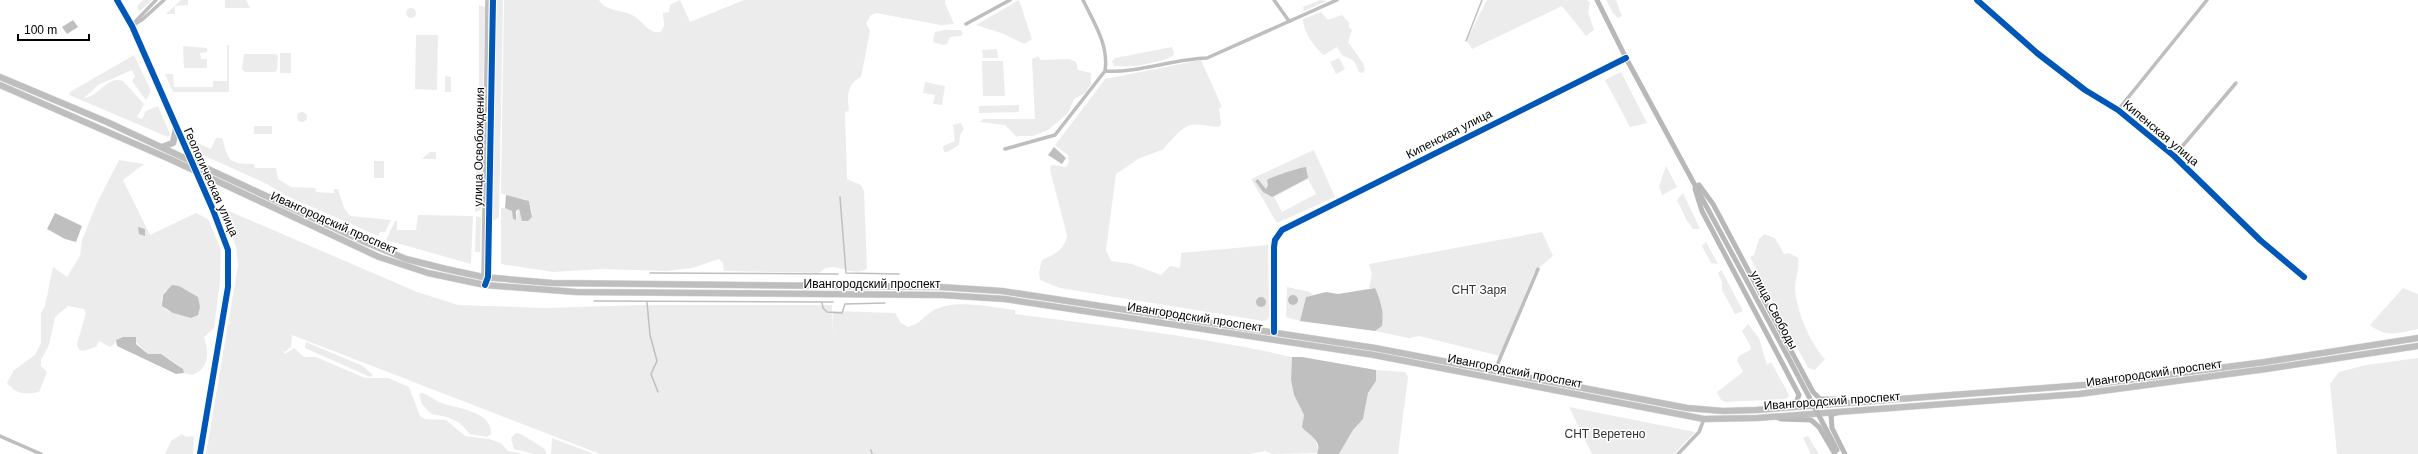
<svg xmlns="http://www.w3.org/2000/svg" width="2418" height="454" font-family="Helvetica,sans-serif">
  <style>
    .green { fill: #ececec; fill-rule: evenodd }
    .water { fill: #bfbfbf }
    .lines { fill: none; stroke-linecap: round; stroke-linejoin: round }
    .stream { stroke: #bfbfbf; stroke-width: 1.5 }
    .trunk-casing { stroke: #dbdbdb; stroke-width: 7 }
    .minor { stroke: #bebebe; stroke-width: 3.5 }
    .secondary { stroke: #b8b8b8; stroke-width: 5 }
    .trunk { stroke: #bebebe; stroke-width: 6 }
    .secondary-bridge { stroke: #b8b8b8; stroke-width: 5 }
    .cycleway-casing { stroke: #fff; stroke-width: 8 }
    .cycleway { stroke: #0057b8; stroke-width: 6 }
    .labels { text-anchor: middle; stroke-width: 3; stroke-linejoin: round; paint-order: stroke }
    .street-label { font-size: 12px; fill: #000; stroke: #fff }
    .park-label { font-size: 12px; fill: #333; stroke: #fff }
  </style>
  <rect width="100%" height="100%" fill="#fff"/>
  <g class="green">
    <polygon points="143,0 152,0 139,12 137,6"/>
    <polygon points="181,0 188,0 188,5 175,6 175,14 166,14"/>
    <polygon points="225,0 246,0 250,8 225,8"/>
    <polygon points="495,0 503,0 499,217 495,220 492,220"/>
    <path d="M 504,0 L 599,0 C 604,11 623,10 632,15 C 643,20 647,34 661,32 L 664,25 L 663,13 L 669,12 L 670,5 L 680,0 L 690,22 L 744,0 L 945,0 L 945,3 L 954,24 L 941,25 L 876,13 L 871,15 L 866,23 L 870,31 L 861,77 C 847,84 847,96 849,111 L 845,112 L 847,179 L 861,185 L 864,191 L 867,269 C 849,277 841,263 826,268 C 823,269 821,272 818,273 L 724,271 L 723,263 L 719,259 L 692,268 L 666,271 L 602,269 L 553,272 L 501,264 L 501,208 L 510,208 L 516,218 L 518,209 L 522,219 L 532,215 L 530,203 L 525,199 L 513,198 L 501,193 Z"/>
    <polygon points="1019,0 1032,39 1024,44 1004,34 976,25"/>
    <polygon points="1320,0 1327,1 1304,11 1303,7"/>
    <polygon points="1487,0 1587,0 1590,3 1588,12 1594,30 1586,36 1562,6 1472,49 1467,41 1469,35"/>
    <polygon points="1606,0 1616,0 1622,16 1618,18 1613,13"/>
    <polygon points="479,5 485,7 483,98 479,100"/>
    <circle cx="411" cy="13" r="5"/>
    <path d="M 1321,12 L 1328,20 L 1342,15 L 1350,24 L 1348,26 L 1352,30 L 1348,42 L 1363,63 L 1365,70 L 1362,73 L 1359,72 C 1355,60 1353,60 1342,55 L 1337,47 L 1324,55 C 1314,47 1303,31 1303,19 Z"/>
    <polygon points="945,30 961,30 963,33 961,36 950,37 947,44 943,45 933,42 935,32"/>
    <polygon points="416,35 438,35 437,90 415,89"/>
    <polygon points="227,45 229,45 229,92 173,92 165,74 173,74 174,87 213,87 213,81 227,81"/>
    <polygon points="183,46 207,48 207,52 200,53 201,59 207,59 207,68 184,68"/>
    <path d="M 1172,47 L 1174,53 L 1173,56 C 1157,63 1131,68 1114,66 L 1112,62 L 1115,58 Z"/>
    <polygon points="997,49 998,58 983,58 982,50"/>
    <rect x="280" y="53" width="11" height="20"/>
    <polygon points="244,54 276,54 278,56 277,70 275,72 245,72 242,69"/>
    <path d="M 134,55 L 151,91 L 146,100 L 132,81 L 135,77 L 132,70 L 98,85 L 84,98 C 98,97 108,75 123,81 L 144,104 L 137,117 L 142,119 L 146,111 L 158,106 L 170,134 L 168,137 L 69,95 L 70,92 Z"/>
    <polygon points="1038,56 1041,60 1069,59 1076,62 1078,70 1091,73 1091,84 1085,93 1074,99 1068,113 1048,130 1033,136 1016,136 1005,125 980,122 983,119 1035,119 1032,59"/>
    <polygon points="1339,58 1345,69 1336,74 1330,62"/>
    <path d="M 1201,60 L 1222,107 L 1219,108 L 1221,124 L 1219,127 C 1197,125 1190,119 1174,137 C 1170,142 1167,143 1164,149 L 1138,159 L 1116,174 L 1106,250 L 1111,261 L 1132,264 L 1161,275 L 1170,266 L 1180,268 L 1181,253 L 1268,245 L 1269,316 L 1267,320 L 1263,321 L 1060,288 L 1040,280 L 1039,272 L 1042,260 C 1055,254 1065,250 1067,235 L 1050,170 L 1051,165 L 1066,167 L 1069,162 L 1068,155 L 1055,145 L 1059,140 L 1105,79 Z"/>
    <polygon points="982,61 1003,61 1005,96 983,96"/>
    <polygon points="1621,72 1647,123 1630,127 1605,80"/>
    <polygon points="445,76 451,77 451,92 445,92"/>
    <polygon points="925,82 945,86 942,105 933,104 935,95 923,93"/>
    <polygon points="478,104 483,107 481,210 475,212"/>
    <polygon points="1019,105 1019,112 979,113 979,106"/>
    <circle cx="302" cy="117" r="5"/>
    <polygon points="961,123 964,129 960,135 959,145 947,152 944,152 943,146 955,141 953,125"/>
    <rect x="254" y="126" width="18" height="8"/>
    <path d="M 216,138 L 222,138 C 229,161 228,164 254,164 L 255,168 L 276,168 L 278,179 L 291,187 L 315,188 L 316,192 L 334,193 L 334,189 L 338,189 L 344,208 L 350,216 L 391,220 L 385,232 L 380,232 L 378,236 L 289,197 L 265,183 L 196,152 L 191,140 L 211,149 Z"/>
    <path d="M 1314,150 L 1335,197 L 1277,223 L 1251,179 ZM 1298,168 L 1263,192 L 1255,181 L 1258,179 L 1266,189 L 1272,178 L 1289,173 ZM 1308,179 L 1316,194 L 1282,212 L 1274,197 Z"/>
    <polygon points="430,152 436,152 436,159 422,159"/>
    <path d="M 119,160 L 144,164 L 123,180 L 150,235 L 196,213 L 208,219 L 221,250 L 220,281 L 214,328 L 204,337 C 209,351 210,369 192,375 L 184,373 L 180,366 L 166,357 L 148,354 L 132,338 L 123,337 L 116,340 L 115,344 L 110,347 L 99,341 L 96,347 L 83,351 L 79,350 L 77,344 L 86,313 L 84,309 L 68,306 L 55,317 L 49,345 L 41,360 L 41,366 L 47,372 L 39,392 C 24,395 17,394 7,383 L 14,370 L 35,355 L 41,343 L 41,313 L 45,306 L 53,267 L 67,277 L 80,256 L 82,240 L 97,203 ZM 179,286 L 198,297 L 191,318 L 166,310 L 161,299 L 165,291 Z"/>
    <rect x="374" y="161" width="10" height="17"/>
    <polygon points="1666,166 1677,187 1662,195 1659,187"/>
    <polygon points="1683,193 1700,229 1693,229 1686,219 1677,200"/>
    <path d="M 222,208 L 417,292 L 458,305 L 545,308 L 642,305 L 832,305 L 833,335 L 833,311 L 895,313 L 901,323 L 908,327 C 921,324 925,314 936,309 C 956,299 993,307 1015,310 L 1015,314 C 1108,326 1201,336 1292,357 L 1291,380 L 1294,395 L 1304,415 L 1303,420 L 1307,433 L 1315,438 L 1319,453 L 1272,454 L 1265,451 L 1249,454 L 600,454 L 292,335 L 291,347 L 285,352 L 282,350 L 285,354 L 294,348 L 304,357 L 316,357 L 365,378 L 388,378 L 409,387 L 420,416 L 425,419 L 446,420 L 465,436 L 489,439 L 501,443 L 508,451 L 524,454 L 206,454 L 228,324 L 231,323 L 229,322 L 229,319 L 238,265 L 236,247 Z"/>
    <polygon points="418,215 473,216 471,264 386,240 395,221 397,221 397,230 416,230"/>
    <polygon points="476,216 481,218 480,252 475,252"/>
    <polygon points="1542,232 1553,256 1534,272 1500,356 1419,336 1409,338 1375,331 1382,326 1375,288 1369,288 1372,274 1369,264"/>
    <path d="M 1764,234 L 1775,238 L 1784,254 L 1789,253 L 1798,258 C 1800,269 1795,278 1795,289 C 1796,310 1811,345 1825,359 L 1815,370 L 1808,368 L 1750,257 L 1754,255 L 1759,239 Z"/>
    <polygon points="1706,242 1718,264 1711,263 1702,246"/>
    <polygon points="1721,270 1723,273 1743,311 1735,314 1722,290 1722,282 1718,273"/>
    <polygon points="1287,287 1310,292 1313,295 1306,297 1300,321 1286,317"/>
    <path d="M 2403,288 L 2418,294 L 2418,329 C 2398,333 2387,338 2370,325 Z"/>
    <polygon points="1748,324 1759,338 1767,365 1771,362 1787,391 1789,396 1786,399 1726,402 1721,400 1717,392 1743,372 1737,360 1739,356 1750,350 1751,347 1742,331"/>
    <polygon points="306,342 363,366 373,375 370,377 305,348"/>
    <polygon points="2418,358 2418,454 2337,454 2330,384 2339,372 2366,365"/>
    <polygon points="1376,370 1405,372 1408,377 1398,454 1339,454 1353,430 1363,419 1368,393 1376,381"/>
    <path d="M 422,393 C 429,395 433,399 439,402 C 456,409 492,410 491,434 L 487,437 L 470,434 L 460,423 L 447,417 L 431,414 L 422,404 L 419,394 Z"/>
    <polygon points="1569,407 1695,432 1674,454 1592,454"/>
    <polygon points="516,433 521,434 545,449 546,454 534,454 514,449 511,438"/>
    <polygon points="182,434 186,437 194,436 193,454 165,454 171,441"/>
    <polygon points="1808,436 1819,454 1811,454 1803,438"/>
    <polygon points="552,438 589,452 593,454 551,454"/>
  </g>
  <g class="water">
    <polygon points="73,20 78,27 67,34 62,27"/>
    <polygon points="1054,147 1066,158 1062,164 1048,155"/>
    <path d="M 1306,167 L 1308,178 L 1272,197 L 1263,192 L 1255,181 L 1258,179 L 1266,189 L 1268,185 L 1267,180 C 1274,176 1298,168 1306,167 Z"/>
    <polygon points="506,195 529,201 532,217 528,221 522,221 519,209 516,211 516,220 513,219 512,211 505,208"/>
    <polygon points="55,213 82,226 76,242 65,239 47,229"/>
    <polygon points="138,227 145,229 145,236 139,234"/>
    <polygon points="172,285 179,286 198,297 200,307 198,315 191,318 173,313 162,306 163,295"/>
    <path d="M 1375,288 C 1381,302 1384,311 1382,326 L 1375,331 L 1300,321 L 1306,297 L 1326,292 L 1338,294 Z"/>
    <circle cx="1293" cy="300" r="5"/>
    <circle cx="1261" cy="302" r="5"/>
    <polygon points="123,337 136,337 136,344 148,354 161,354 183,369 184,373 176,374 117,346 116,340"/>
    <path d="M 1292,357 L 1302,357 L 1376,370 L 1376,381 L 1368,393 L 1363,419 L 1353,430 L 1339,454 L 1317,454 C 1323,440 1309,436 1302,427 L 1304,415 L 1294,395 L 1291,380 Z"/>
  </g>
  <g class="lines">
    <g class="stream">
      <polyline points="1466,41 1482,0"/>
      <polyline points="840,197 846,273 899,274"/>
      <polyline points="650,273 838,274"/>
      <polyline points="594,301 833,302"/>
      <polyline points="647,302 650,335 657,361 651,374 658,392"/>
      <polyline points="822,303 823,308 827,312 842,313 845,304 885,303"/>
      <polyline points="871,450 872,454"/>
    </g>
    <g class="trunk-casing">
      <g id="trunk">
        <polyline points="0,77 107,122 365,242 406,259 446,269 483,277 552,283 940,287 1002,291 1375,348 1687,408 1723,411 1756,410 2096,384 2265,362 2418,338"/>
        <polyline points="0,85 172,160 379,257 428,273 485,285 576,292 942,295 1005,299 1374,355 1704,419 1757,418 2079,394 2266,369 2418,346"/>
        <polyline points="162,147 173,143 176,129"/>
      </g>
    </g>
    <g class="minor">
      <polyline points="117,0 132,26 213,210 228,250 228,287 200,454"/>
      <polyline points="1274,0 1289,21"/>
      <polyline points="1977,0 2037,53 2085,90 2118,110 2174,156 2260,240 2304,277"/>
      <polyline points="133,24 156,0"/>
      <polyline points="966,24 1010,0"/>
      <polyline points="132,26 143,19 164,0"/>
      <path d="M 1105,71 C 1139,73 1172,59 1207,58 L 1337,0"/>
      <polyline points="2118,110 2207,0"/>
      <path d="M 1005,149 L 1055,135 L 1105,71 C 1109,45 1094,23 1083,0"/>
      <polyline points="2174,156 2236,83"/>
      <polyline points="483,277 487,0"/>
      <polyline points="485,285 488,277 493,0"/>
      <polyline points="1274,332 1274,247 1275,240 1282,230 1626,58"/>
      <polyline points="1495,370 1538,269"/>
      <polyline points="0,436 41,454"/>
      <polyline points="1678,454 1699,432 1704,419"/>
    </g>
    <g class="secondary">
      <polyline points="1597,0 1626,58 1787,355"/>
      <polyline points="1699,185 1713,204 1813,392 1820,399 1836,399 1841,404"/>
      <polyline points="1695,189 1702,211 1799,395 1796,403 1786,405"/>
      <polyline points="1837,413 1831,415 1832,428 1845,454"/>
      <polyline points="1776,417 1781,419 1811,420 1819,427 1835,454"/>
    </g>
    <use href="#trunk" class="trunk"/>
    <polyline class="secondary-bridge" points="1787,355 1837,450"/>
    <g class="cycleway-casing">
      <g id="cycleway">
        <polyline points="117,0 132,26 213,210 228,250 228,287 200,454"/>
        <polyline points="1977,0 2037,53 2085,90 2118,110 2174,156 2260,240 2304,277"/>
        <polyline points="485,285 488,277 493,0"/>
        <polyline points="1274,332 1274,247 1275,240 1282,230 1626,58"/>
      </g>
    </g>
    <use href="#cycleway" class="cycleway"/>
  </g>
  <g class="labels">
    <g class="street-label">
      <text transform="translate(2161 133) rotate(40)" y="4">Кипенская улица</text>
      <text transform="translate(1449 134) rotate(-27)" y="4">Кипенская улица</text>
      <text transform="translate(479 147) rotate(-89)" y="4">улица Освобождения</text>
      <text transform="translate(211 182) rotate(66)" y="4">Геологическая улица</text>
      <text transform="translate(334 223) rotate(24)" y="4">Ивангородский проспект</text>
      <text x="872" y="288">Ивангородский проспект</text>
      <text transform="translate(1774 310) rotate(62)" y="4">улица Свободы</text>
      <text transform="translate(1195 317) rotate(9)" y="4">Ивангородский проспект</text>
      <text transform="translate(1515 371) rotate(11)" y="4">Ивангородский проспект</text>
      <text transform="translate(2154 373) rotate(-8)" y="4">Ивангородский проспект</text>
      <text transform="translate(1832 401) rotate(-4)" y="4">Ивангородский проспект</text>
    </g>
    <g class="park-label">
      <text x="1479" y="294">СНТ Заря</text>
      <text x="1605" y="438">СНТ Веретено</text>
    </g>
  </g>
  <path d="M18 34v6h71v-6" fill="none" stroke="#000000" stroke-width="2"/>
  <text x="24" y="34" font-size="12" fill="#000000" stroke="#ffffff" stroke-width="3" paint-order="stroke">100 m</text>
</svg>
